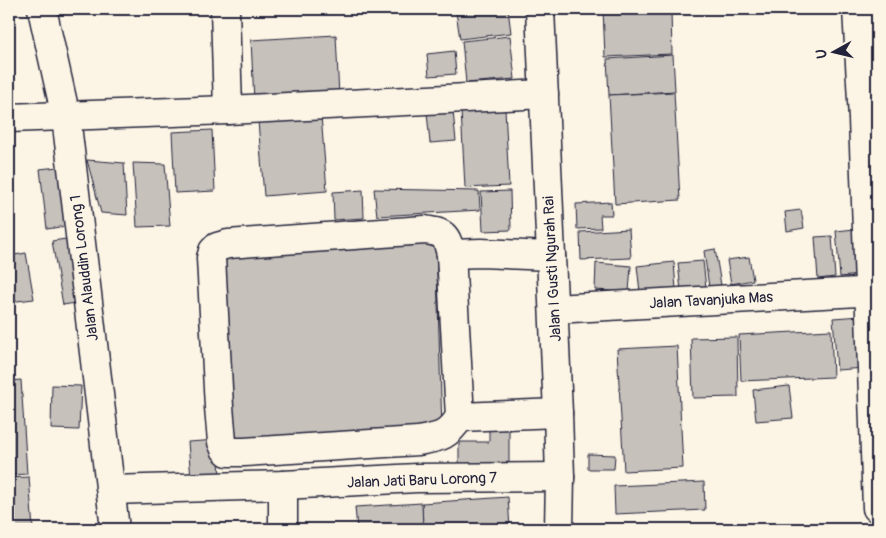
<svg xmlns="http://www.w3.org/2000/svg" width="886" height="538" font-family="Pangolin,sans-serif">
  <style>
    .building { fill: #c6c1bb; stroke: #22223b }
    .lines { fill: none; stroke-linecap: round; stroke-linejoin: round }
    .minor-casing { stroke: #22223b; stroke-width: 31 }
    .major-casing { stroke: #22223b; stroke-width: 31 }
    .minor { stroke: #fcf5e5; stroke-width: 28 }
    .major { stroke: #fcf5e5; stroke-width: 28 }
    .labels { text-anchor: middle; stroke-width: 4.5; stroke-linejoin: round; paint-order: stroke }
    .street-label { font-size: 15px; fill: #22223b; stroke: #fcf5e5 }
  </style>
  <rect width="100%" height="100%" fill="#fcf5e5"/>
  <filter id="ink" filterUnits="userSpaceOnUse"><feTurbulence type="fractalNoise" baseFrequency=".02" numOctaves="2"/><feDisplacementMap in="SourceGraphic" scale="10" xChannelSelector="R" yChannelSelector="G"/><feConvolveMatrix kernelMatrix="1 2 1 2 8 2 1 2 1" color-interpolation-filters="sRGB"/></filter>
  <g filter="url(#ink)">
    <g class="building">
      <polygon points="482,9 508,9 511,33 460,39 456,12"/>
      <polygon points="603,9 671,9 672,54 605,57"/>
      <polygon points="336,35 339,96 254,101 251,40"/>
      <polygon points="510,36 515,79 466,83 462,41"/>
      <polygon points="454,51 456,74 429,76 427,54"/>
      <polygon points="673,55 675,91 609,95 607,59"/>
      <polygon points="674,92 680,200 615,204 609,95"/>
      <polygon points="505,108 509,186 465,188 461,110"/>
      <polygon points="453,111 456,141 430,143 427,113"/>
      <polygon points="321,115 327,191 264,196 258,121"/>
      <polygon points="212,130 215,191 175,193 172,132"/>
      <polygon points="87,160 124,163 127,215 101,213"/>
      <polygon points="133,163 165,164 170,226 137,227"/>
      <polygon points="66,166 73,225 47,229 40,169"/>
      <polygon points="374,189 479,191 480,210 377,216"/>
      <polygon points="363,190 364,218 334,220 333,192"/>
      <polygon points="510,191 511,230 483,231 481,192"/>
      <polygon points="611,202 612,215 600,215 601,228 577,229 576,204"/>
      <polygon points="801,210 804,228 787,231 785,212"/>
      <polygon points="629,229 631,258 581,260 580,232"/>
      <polygon points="855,229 859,275 840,277 836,231"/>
      <polygon points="832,236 835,277 818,279 815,237"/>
      <polygon points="73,238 82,302 63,305 52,241"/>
      <polygon points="436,240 442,429 232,441 223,254"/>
      <polygon points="715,249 721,285 709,287 704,251"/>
      <polygon points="26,253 34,299 9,302 9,256"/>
      <polygon points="749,257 753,280 731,284 727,260"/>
      <polygon points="703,261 706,288 681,291 678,263"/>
      <polygon points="674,262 676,289 640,292 637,266"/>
      <polygon points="596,263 631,266 629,292 595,290"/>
      <polygon points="861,316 865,368 837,370 833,318"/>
      <polygon points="831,330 833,377 741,381 739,335"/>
      <polygon points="737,337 738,397 693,398 691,338"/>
      <polygon points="677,346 683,468 624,471 617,349"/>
      <polygon points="21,380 27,474 9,475 9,381"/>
      <polygon points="52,385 81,386 79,430 51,429"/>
      <polygon points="789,386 793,418 756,421 753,390"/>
      <polygon points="489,422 509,422 509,467 459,467 459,442 489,442"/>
      <polygon points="218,440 220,477 191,479 188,442"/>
      <polygon points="588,454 615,455 614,469 588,469"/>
      <polygon points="29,477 33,529 9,529 9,478"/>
      <polygon points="704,482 705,510 615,514 614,486"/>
      <polygon points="508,497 510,529 423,529 422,503"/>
      <polygon points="422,503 423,529 357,529 355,507"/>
      <polygon points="802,526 803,529 742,529"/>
    </g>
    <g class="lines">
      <g class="minor-casing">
        <g id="minor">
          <polyline points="42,9 66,117 115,529"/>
          <polyline points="225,9 228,110"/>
          <polyline points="857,9 863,119 877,508"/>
          <polyline points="9,118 228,110 544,94"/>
          <polyline points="451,254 460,417"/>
          <path d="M 551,256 L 481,253 L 451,254 C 446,235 445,233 425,230 L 228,244 L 217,247 L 213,251 L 211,258 L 219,407 L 222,442 L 225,449 L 228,452 L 244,452 L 418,441 C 440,437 447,437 460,417 L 558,413"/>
          <polyline points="554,309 877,291"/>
          <polyline points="283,485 283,529"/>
          <polyline points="111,490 283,485 417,478 560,477"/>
        </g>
      </g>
      <g class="major-casing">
        <polyline id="major" points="540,9 558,413 560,477 559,529"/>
      </g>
      <use href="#minor" class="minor"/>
      <use href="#major" class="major"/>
    </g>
  </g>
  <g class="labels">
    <g class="street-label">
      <text transform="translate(84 268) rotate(-97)" y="5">Jalan Alauddin Lorong 1</text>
      <text transform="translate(552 269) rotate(-93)" y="5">Jalan I Gusti Ngurah Rai</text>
      <text transform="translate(711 300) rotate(-3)" y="5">Jalan Tavanjuka Mas</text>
      <text transform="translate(422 480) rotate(-2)" y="5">Jalan Jati Baru Lorong 7</text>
    </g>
  </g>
  <rect width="886" height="538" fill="none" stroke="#fcf5e5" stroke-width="30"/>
  <rect x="15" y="15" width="856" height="508" fill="none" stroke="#22223b" stroke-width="2" filter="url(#ink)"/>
  <g transform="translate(834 52) rotate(262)" stroke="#fcf5e5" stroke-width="4" paint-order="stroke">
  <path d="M0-4L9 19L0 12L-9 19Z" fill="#22223b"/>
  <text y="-8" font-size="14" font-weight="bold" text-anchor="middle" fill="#22223b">U</text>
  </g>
</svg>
